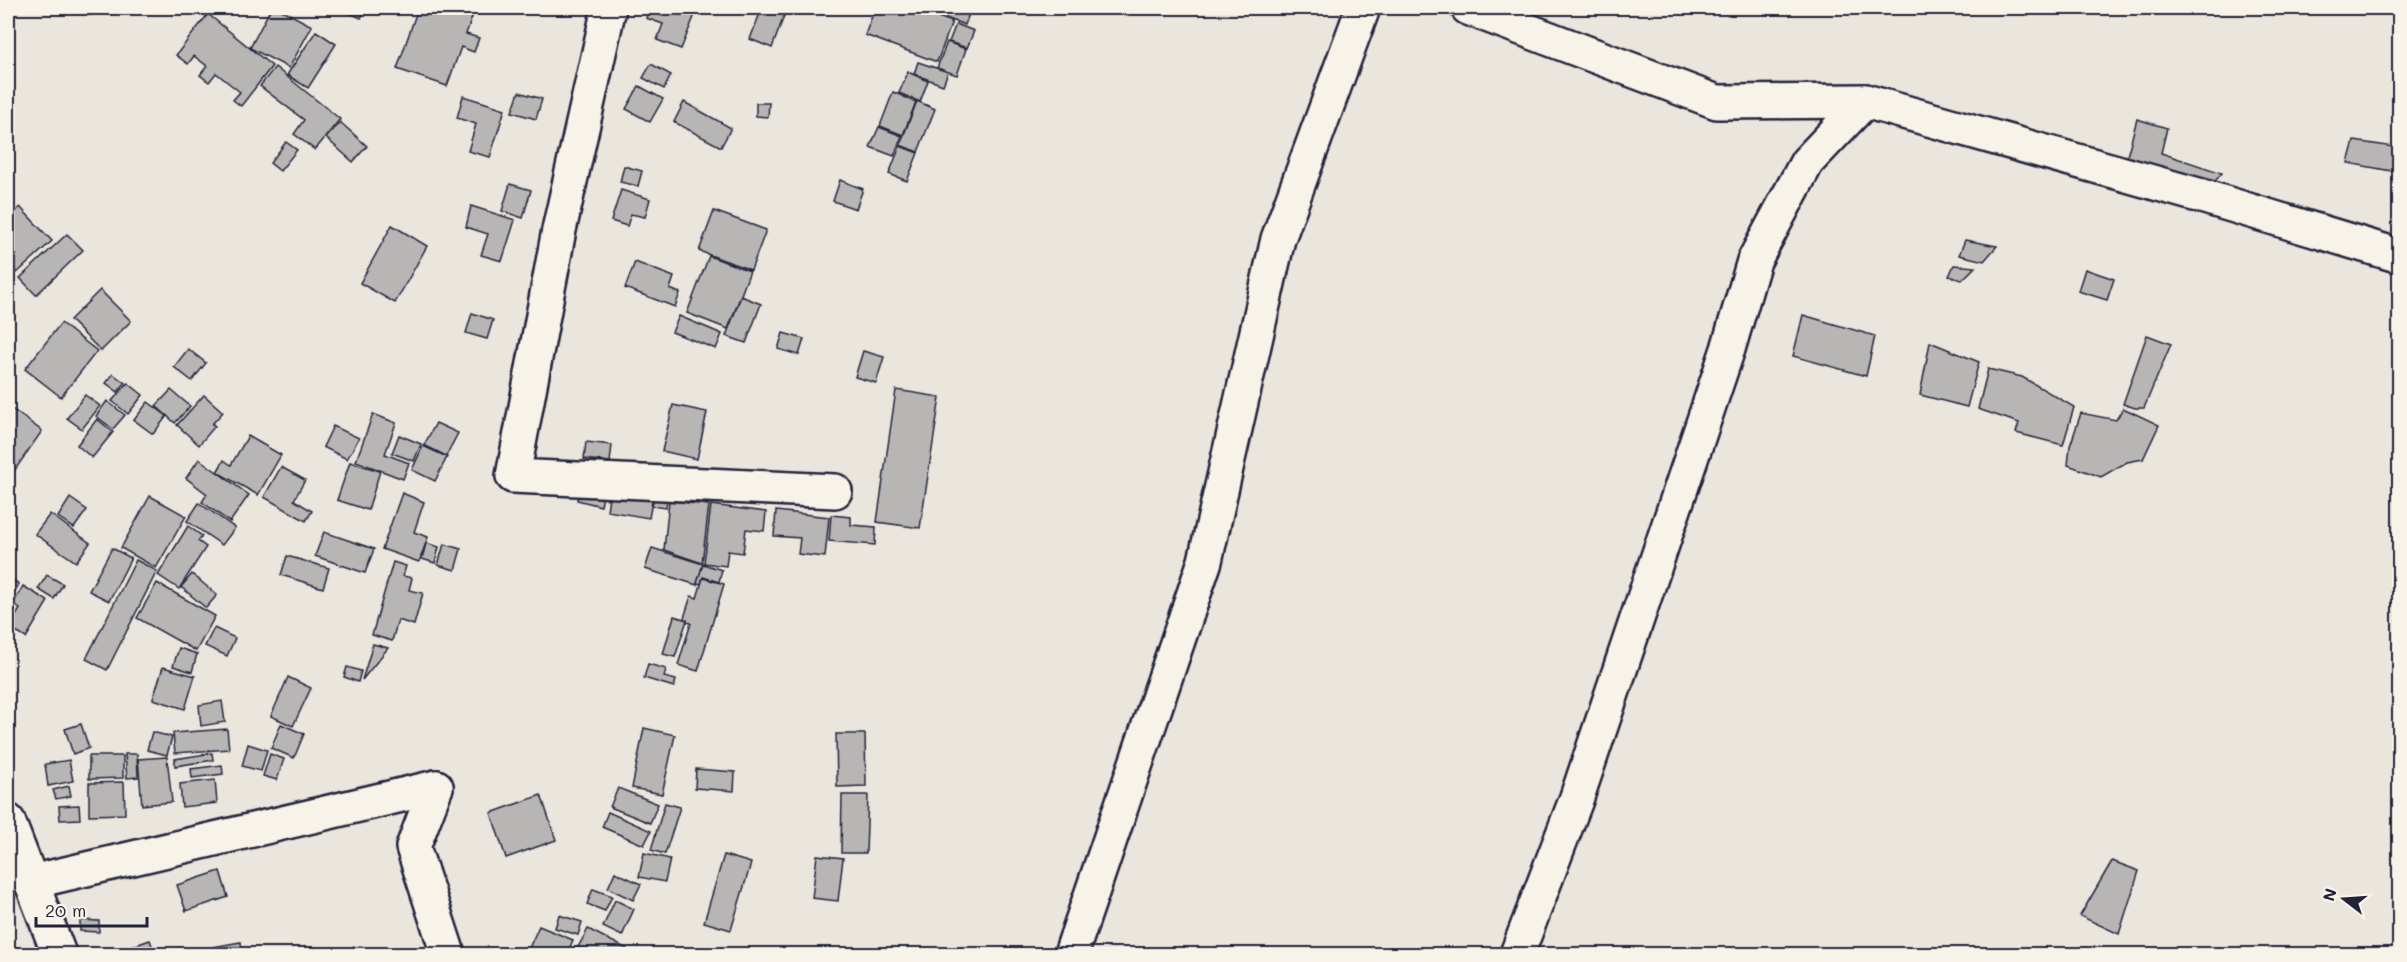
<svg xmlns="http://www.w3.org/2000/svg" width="2407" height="962" font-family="Mali,sans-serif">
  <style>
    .building { fill: #b8b6b5; stroke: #22223b; stroke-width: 1.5 }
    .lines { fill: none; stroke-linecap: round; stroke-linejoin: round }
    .minor-casing { stroke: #22223b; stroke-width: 38 }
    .minor { stroke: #f7f3e8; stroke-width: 33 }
  </style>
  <rect width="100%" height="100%" fill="#eae6de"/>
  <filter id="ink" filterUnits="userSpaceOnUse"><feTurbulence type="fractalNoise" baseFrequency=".0167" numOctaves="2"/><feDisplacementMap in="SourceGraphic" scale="12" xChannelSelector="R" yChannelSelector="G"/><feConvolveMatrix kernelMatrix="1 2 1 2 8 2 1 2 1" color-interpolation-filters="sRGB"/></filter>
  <g filter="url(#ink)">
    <g class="building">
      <polygon points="77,8 94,8 89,15"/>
      <polygon points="271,8 278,8 312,26 289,68 250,48"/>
      <polygon points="338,8 366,8 361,18"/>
      <polygon points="418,8 475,9 466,34 479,38 474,52 461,47 447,86 397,69"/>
      <polygon points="650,8 685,8 696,12 681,49 657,40 663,24 646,18"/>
      <polygon points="762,8 787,8 772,48 750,39"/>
      <polygon points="875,8 913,8 952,22 937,62 865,35"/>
      <polygon points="950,8 971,8 965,25 946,18"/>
      <polygon points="208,14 272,66 241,106 233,100 240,92 216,73 209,82 200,75 207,66 194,56 188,64 176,55"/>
      <polygon points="956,24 974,31 967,48 949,42"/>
      <polygon points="316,31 336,44 308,88 287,75"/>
      <polygon points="947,42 966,49 957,75 937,68"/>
      <polygon points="918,62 948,72 943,85 914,74"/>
      <polygon points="651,64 671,75 664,89 643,78"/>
      <polygon points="275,67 340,119 315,150 294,134 304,120 260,86"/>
      <polygon points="908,72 928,81 920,102 899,93"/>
      <polygon points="639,86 663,99 650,122 626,109"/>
      <polygon points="519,92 542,99 536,119 512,112"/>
      <polygon points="893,92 916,102 903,135 880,126"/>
      <polygon points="463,96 505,109 490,157 468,151 476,124 457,118"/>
      <polygon points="917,101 935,109 918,152 900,145"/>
      <polygon points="684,102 731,128 721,147 674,122"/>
      <polygon points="756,103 769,103 768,117 756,116"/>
      <polygon points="2137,119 2167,128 2161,153 2222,173 2210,187 2126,160"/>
      <polygon points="340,122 367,146 353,162 326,138"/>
      <polygon points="879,127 902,136 894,156 870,147"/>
      <polygon points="2354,141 2400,148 2397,172 2348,163"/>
      <polygon points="286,142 297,150 280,171 270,163"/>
      <polygon points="900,146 918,153 907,181 889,174"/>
      <polygon points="624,166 642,171 638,186 620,182"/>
      <polygon points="840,180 863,189 856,209 833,201"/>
      <polygon points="510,184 531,190 523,218 502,211"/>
      <polygon points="621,190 650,199 645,217 631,214 627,226 611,221"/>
      <polygon points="471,206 515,220 502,261 481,255 488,234 466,227"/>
      <polygon points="20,207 52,241 17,273 8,262 8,219"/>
      <polygon points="714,211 766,230 751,270 699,251"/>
      <polygon points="392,225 427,246 395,303 360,283"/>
      <polygon points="67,234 83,250 36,295 20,278"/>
      <polygon points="1965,240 1997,246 1984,261 1959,255"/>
      <polygon points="709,256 750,271 728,329 687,313"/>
      <polygon points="635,262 674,277 670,289 680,293 675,307 625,288"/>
      <polygon points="1954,265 1975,267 1962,280 1949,276"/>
      <polygon points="2085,269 2114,279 2107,300 2078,291"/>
      <polygon points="100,290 131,321 101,351 70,320"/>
      <polygon points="741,296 761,304 746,343 726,336"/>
      <polygon points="472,313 493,320 487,339 466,333"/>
      <polygon points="1803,315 1875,336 1866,376 1793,356"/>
      <polygon points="679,316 722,334 716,349 672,332"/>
      <polygon points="61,323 97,351 61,397 25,369"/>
      <polygon points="783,333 804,339 799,355 778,349"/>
      <polygon points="2147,335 2171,344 2144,408 2135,408 2123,404"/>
      <polygon points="1930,342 1979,362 1967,407 1920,395"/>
      <polygon points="188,349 206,363 192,381 174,367"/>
      <polygon points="863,351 884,357 876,383 855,377"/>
      <polygon points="1988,369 2022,377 2074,407 2063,445 2016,433 2019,423 1978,409"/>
      <polygon points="113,374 125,383 118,392 106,383"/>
      <polygon points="128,383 143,395 128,414 112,401"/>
      <polygon points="171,390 190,406 175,423 156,406"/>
      <polygon points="896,390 940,397 920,528 877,522"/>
      <polygon points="85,395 100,406 82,429 67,418"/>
      <polygon points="204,395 223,412 212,424 215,426 199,445 177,425"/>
      <polygon points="107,401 125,415 113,429 96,416"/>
      <polygon points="148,402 167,416 153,434 134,420"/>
      <polygon points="673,405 707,412 697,459 662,451"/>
      <polygon points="8,406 42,431 12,474 8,471"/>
      <polygon points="2123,408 2159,425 2143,459 2127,462 2101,477 2068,465 2070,446 2081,413 2116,420"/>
      <polygon points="373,414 396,423 385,454 409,463 403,479 356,461"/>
      <polygon points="97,419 113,432 92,458 77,445"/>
      <polygon points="436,423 458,433 446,456 424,445"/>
      <polygon points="333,426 359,438 347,459 323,447"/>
      <polygon points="399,435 421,444 414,461 392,453"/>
      <polygon points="248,436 281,455 258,495 217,472 224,460 231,465"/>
      <polygon points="586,442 612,445 610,462 584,459"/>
      <polygon points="423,446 447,457 435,481 412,470"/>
      <polygon points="199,459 249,495 230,522 202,502 207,494 186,478"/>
      <polygon points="350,462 380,471 368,510 337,500"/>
      <polygon points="281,467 305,480 294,500 312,511 306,521 264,497"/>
      <polygon points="580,486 604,491 601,506 577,500"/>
      <polygon points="610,489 653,496 649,518 607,511"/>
      <polygon points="402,493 424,502 414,532 428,537 419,562 382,549"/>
      <polygon points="150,496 186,516 156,568 121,548"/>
      <polygon points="654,496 667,498 666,508 652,506"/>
      <polygon points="70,498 87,510 74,528 58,517"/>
      <polygon points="669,501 709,505 702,563 664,550"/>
      <polygon points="199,503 235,528 222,545 187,521"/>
      <polygon points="711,505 766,512 764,531 746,529 743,553 728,551 726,566 704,563"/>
      <polygon points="776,511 829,517 825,557 798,554 800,538 774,536"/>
      <polygon points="50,514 90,543 76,562 35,534"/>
      <polygon points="831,515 851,517 851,525 876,527 875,545 829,541"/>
      <polygon points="188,526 202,536 198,541 206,547 179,589 158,575"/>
      <polygon points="324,532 374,549 365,573 315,556"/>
      <polygon points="426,543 439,547 435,563 422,559"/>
      <polygon points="444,544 461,549 455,570 438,565"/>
      <polygon points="112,548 131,558 109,601 89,591"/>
      <polygon points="652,548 703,564 697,585 645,569"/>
      <polygon points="287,556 329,568 323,588 281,575"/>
      <polygon points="136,560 157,571 107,670 86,659"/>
      <polygon points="393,562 406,566 403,576 412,578 409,590 423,593 414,625 398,620 392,641 372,635"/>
      <polygon points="703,564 722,570 719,582 703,577 701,584 697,583"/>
      <polygon points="192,574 217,595 206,608 181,587"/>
      <polygon points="47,575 63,584 54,599 38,589"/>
      <polygon points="8,577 19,584 8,604"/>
      <polygon points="703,578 724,584 698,671 678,665 691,623 683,621 691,596 697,598"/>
      <polygon points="157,583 215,616 196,651 137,618"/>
      <polygon points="23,586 48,601 26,638 9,628 20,609 13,604"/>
      <polygon points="8,607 14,611 8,623"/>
      <polygon points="674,616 687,620 675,657 663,654"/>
      <polygon points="214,628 235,638 227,656 205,646"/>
      <polygon points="373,644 388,648 362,680"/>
      <polygon points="179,648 197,654 192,672 173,666"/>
      <polygon points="648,664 666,669 664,677 676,680 674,687 644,678"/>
      <polygon points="163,667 195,676 185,709 153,699"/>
      <polygon points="347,667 361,671 358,682 344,677"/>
      <polygon points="288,677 311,688 293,726 271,716"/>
      <polygon points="222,701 225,722 201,726 199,705"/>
      <polygon points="81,724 89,748 73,754 65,729"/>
      <polygon points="281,724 304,734 294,758 271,748"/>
      <polygon points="644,728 675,735 662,794 632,788"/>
      <polygon points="227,729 229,749 175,753 173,733"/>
      <polygon points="152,732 172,737 167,755 147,750"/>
      <polygon points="836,734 865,734 866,786 837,787"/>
      <polygon points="248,744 267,750 261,771 242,766"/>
      <polygon points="212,753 213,760 175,766 175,759"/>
      <polygon points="125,754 137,754 138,777 127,778"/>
      <polygon points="270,754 284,759 277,780 263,776"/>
      <polygon points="89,756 123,756 123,778 89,779"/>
      <polygon points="167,757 172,802 142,805 138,759"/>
      <polygon points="69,760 73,781 48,786 45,764"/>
      <polygon points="222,765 223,774 192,778 191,769"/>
      <polygon points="696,769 735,772 734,791 695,788"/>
      <polygon points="215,780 217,803 182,807 180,784"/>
      <polygon points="124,782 125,814 89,815 89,783"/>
      <polygon points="69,786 71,796 56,799 53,790"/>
      <polygon points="618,788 658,804 650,823 610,807"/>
      <polygon points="541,795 556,840 506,858 491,813"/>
      <polygon points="842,795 868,795 866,853 841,853"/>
      <polygon points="665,803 680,807 665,854 651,850"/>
      <polygon points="79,805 80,819 60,820 59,806"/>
      <polygon points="608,812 651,831 644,845 602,827"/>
      <polygon points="644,853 670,859 665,882 639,877"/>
      <polygon points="724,855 751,863 731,930 704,922"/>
      <polygon points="817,855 843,858 838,901 812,898"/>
      <polygon points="2112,861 2139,871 2119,934 2080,916"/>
      <polygon points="220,871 228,897 186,911 177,885"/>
      <polygon points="615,872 641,884 633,900 608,888"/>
      <polygon points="593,889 612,896 605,911 587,904"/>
      <polygon points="615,900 634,909 622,936 603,927"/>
      <polygon points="559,915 582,922 578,935 555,928"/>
      <polygon points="80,920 99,921 99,932 80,931"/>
      <polygon points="539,926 573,940 567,954 546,954 529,948"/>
      <polygon points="588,929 627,949 625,954 583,954 576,951"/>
      <polygon points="150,940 155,954 123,954 121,950"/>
      <polygon points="241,942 242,954 214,954 212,947"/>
    </g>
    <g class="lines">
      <g class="minor-casing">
        <g id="minor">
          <polyline points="609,8 559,230 513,476 835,491"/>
          <polyline points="1468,8 1717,102 1865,101 2205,197 2400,256"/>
          <polyline points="436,787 413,847 448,954"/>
          <polyline points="8,821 59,954"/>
          <polyline points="31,882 436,787"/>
          <polyline points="1071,954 1205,561 1278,239 1363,8"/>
          <polyline points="1517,954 1576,800 1728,349 1754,261 1807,162 1865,101"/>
        </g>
      </g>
      <use href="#minor" class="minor"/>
    </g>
  </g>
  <rect width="2407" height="962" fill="none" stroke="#f7f3e8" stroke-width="30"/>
  <rect x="15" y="15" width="2377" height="932" fill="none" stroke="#22223b" stroke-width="2" filter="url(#ink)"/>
  <g transform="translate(2344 899) rotate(287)" stroke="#f7f3e8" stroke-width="4.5" paint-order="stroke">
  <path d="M0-4.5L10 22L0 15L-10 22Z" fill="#22223b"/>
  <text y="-9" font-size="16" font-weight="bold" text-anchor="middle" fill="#22223b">N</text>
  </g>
  <path d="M36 917v9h111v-9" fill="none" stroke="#22223b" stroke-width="3"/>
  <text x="45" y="917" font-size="18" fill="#22223b" stroke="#f7f3e8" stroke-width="4.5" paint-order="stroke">20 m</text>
</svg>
